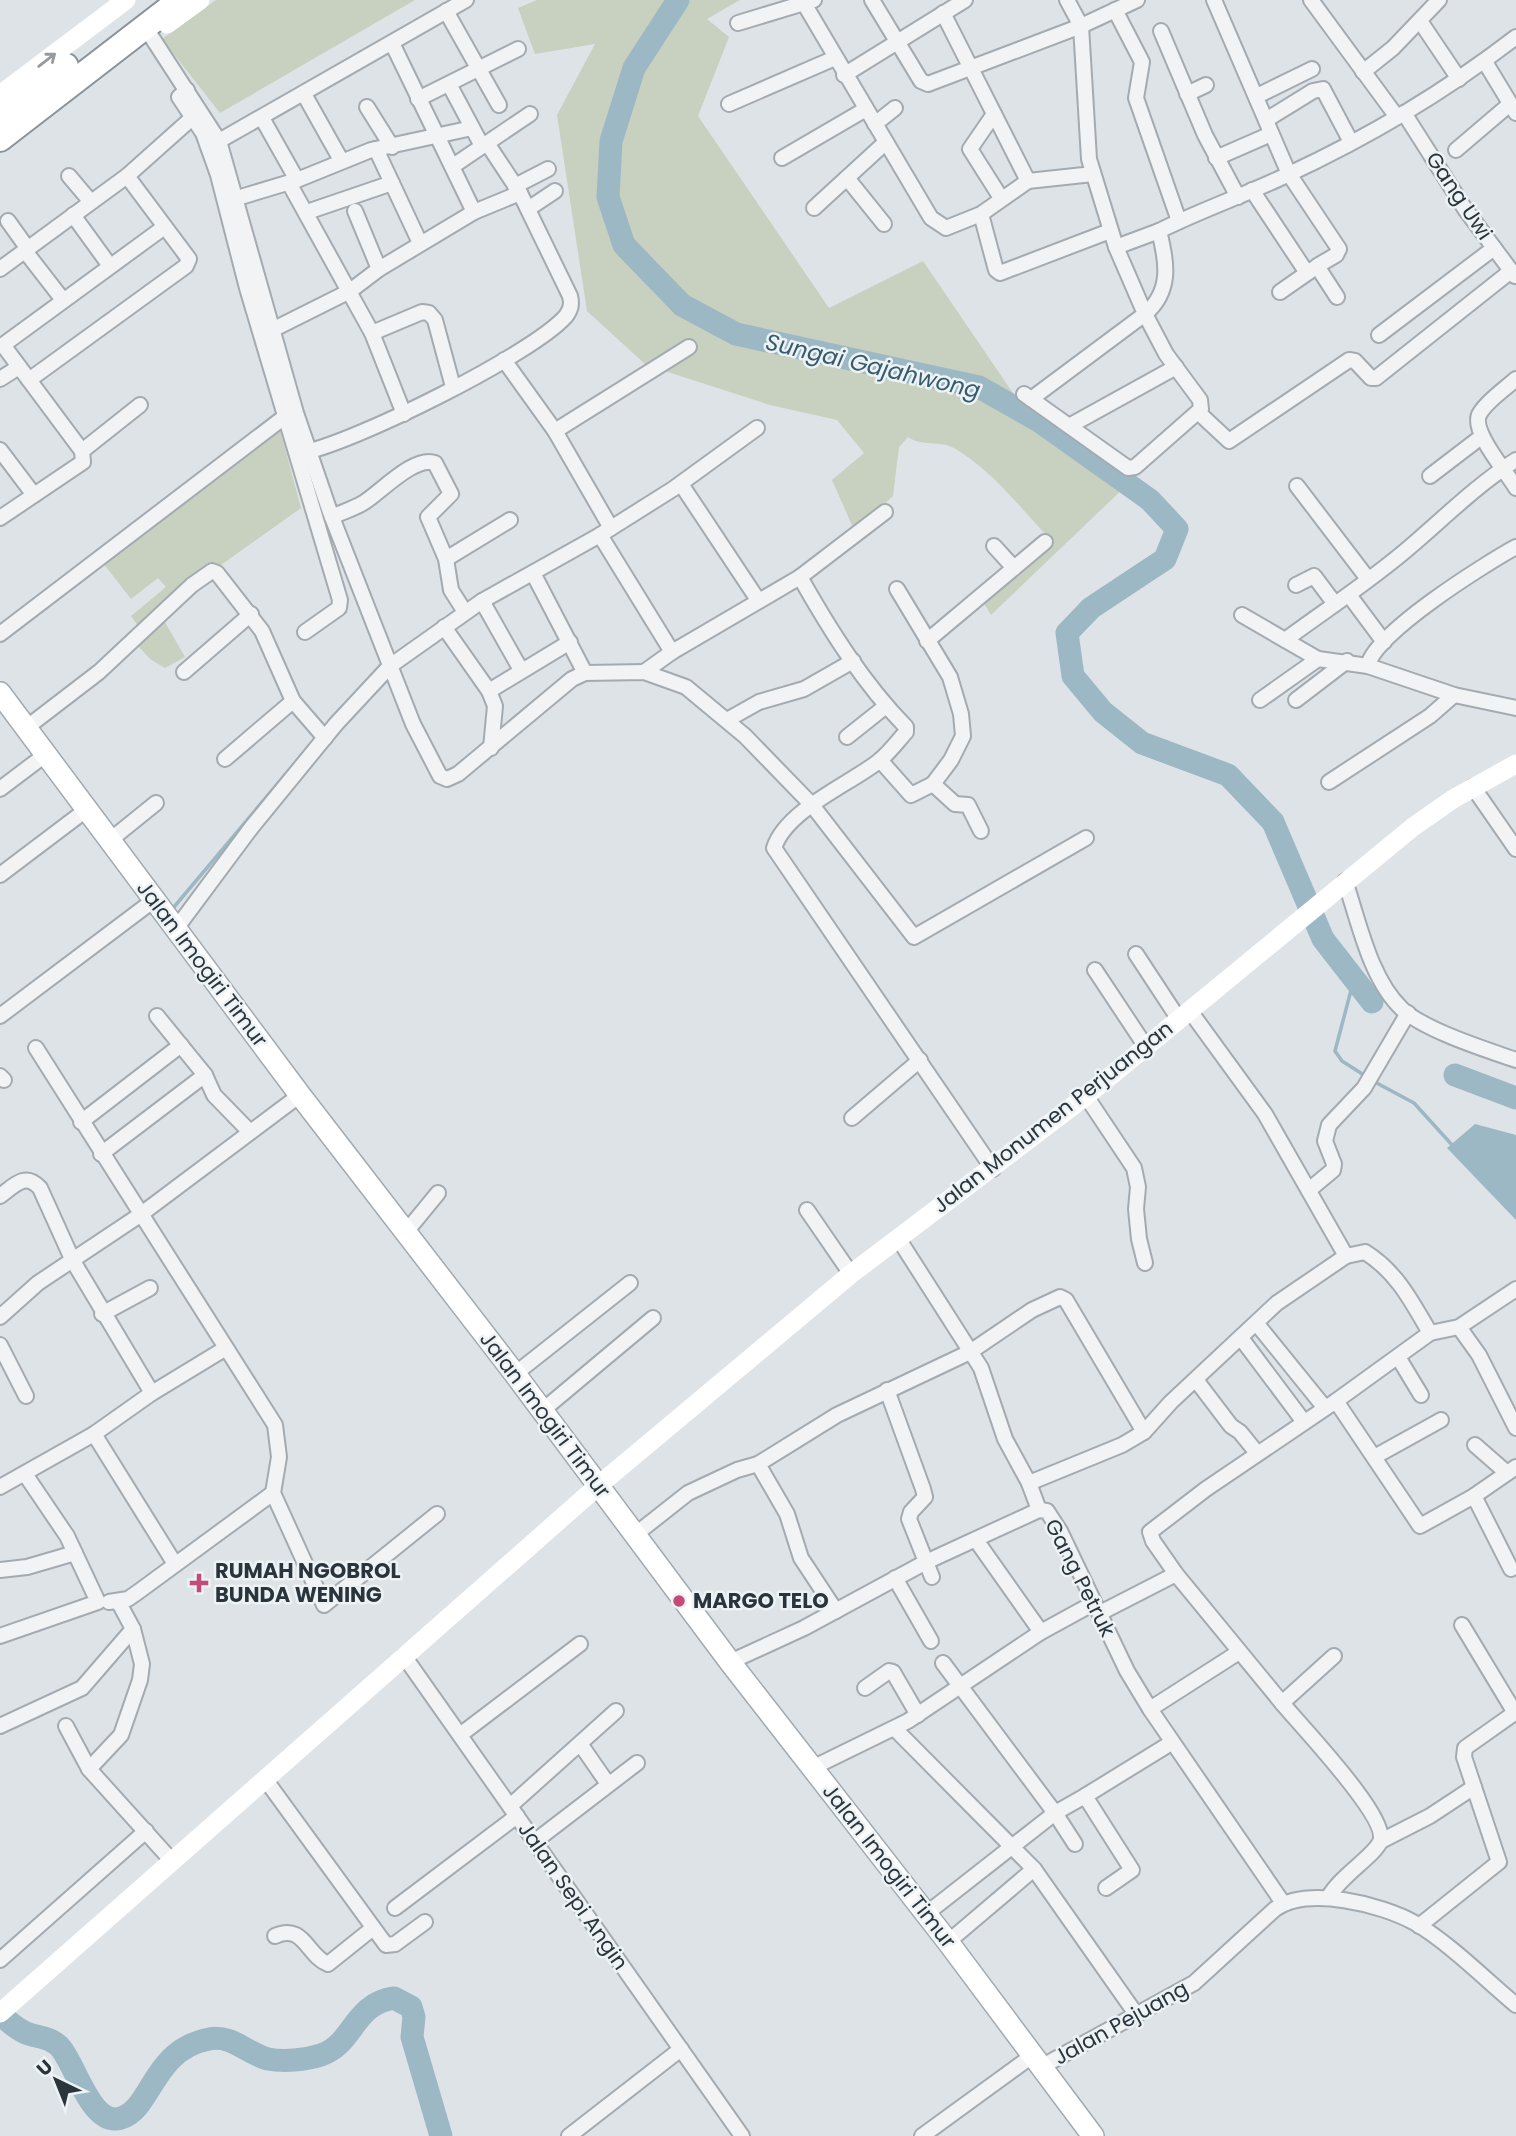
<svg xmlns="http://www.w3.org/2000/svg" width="1516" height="2136" font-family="Poppins,sans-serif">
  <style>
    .green { fill: #c8d0c0 }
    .water { fill: #9cb8c4 }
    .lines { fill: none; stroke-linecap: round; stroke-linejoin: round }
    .stream { stroke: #9cb8c4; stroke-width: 3.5 }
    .river { stroke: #9cb8c4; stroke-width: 23 }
    .street-casing { stroke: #a4abb0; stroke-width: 18 }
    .primary-casing { stroke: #9faab1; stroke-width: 24 }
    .highway-casing { stroke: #87949c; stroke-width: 28 }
    .street { stroke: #f1f3f5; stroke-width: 14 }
    .secondary { stroke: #fff; stroke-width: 19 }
    .primary { stroke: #fff; stroke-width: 21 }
    .highway { stroke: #fff; stroke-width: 24 }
    .oneway { stroke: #949a9e }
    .poi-dot { fill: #c34b78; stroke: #edf2f4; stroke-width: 2.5 }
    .labels { text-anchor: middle; stroke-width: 5; stroke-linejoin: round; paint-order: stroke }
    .street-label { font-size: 21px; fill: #29343c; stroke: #edf2f4 }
    .poi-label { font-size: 21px; font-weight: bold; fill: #29343c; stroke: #edf2f4; text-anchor: start }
    .water-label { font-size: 23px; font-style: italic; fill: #365b6d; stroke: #edf2f4 }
  </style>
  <rect width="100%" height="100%" fill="#dee3e7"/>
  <g class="green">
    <polygon points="216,0 415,0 220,113 162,39"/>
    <path d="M 537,0 L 740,0 L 707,19 L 729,37 L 698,116 L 829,308 L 923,261 L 1032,421 L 1128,484 L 991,615 L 983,602 L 1051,540 C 1021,509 992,470 954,448 C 939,440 922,447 908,437 L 899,447 L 893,496 L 855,532 L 832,480 L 864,453 L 837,420 L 770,405 L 646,365 L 587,311 L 557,115 L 595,44 L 535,54 L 518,8 Z"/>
    <polygon points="279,426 301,508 158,610 185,657 165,668 150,659 130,637 139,627 131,616 166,587 158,578 131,599 103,563"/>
  </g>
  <polygon class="water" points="1475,1124 1516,1135 1516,1220 1447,1148"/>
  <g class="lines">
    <g class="stream">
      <polyline points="174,907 311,744"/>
      <polyline points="1354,979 1335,1051 1342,1061 1367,1077"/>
      <polyline points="1373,1081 1414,1103 1453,1146"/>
    </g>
    <g class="river">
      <polyline points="678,0 634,68 611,141 608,197 624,245 682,305 736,334 979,387 1039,421 1150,500 1177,529 1165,559 1091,608 1067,633 1073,676 1103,712 1142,743 1228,775 1273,822 1323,939 1372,1002"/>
      <polyline points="1455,1075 1516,1098"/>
      <path d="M 0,2014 C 8,2021 16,2029 26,2033 C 38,2038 48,2036 59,2046 C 75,2062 91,2128 121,2118 C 152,2109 152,2050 209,2039 C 232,2034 247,2054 268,2059 C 284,2062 305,2060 321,2055 C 354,2044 353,2004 394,1998 L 411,2007 L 414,2017 L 412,2037 L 441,2136"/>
    </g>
    <g class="street-casing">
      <g id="street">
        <polyline points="802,0 931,218 946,228 981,214 1028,181 943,13"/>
        <polyline points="872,0 921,81 928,84 1081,26 1137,0"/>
        <polyline points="1214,0 1289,174 1339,249 1336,255 1317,266 1337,297"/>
        <polyline points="1311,0 1397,117"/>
        <polyline points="1115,10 1142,62 1136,98 1179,221"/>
        <polyline points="446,11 499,105"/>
        <polyline points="1420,21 1459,79"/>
        <polyline points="738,23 814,0"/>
        <polyline points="1161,31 1205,135 1238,197"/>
        <polyline points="151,36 219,141 296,413 330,512 413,724 440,776 447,779 458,774 572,679 585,673 644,672 686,687 745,736 812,805 914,937 1086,838"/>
        <polyline points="392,43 474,212"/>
        <polyline points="1485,62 1516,113"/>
        <polyline points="1363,72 1393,48 1439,0"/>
        <polyline points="844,75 965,0"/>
        <polyline points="449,84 482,146"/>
        <polyline points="187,90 179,97 203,133 218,175 247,288 340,600 339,608 305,632"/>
        <polyline points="304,94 341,160"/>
        <polyline points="1187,94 1206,85"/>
        <polyline points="1257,96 1312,69"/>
        <polyline points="418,99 518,49"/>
        <polyline points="729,104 835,58"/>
        <polyline points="367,107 392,147"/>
        <polyline points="1404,113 1465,209 1515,276"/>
        <polyline points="994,114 970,149 1001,198"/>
        <polyline points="262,118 297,180"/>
        <polyline points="1266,120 1313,91 1323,89 1351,142"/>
        <polyline points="875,124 895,108"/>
        <polyline points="219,141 466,0"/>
        <polyline points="376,149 420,243"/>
        <polyline points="1456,150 1510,104"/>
        <polyline points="782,158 866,109"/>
        <polyline points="1216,158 1271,134"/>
        <polyline points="453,166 530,114"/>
        <polyline points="69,176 91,202"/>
        <polyline points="127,176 192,118"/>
        <polyline points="847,178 884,224"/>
        <polyline points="1028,181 1093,174"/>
        <polyline points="289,183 372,333 404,414"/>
        <polyline points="515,186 548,169"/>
        <polyline points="1252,190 1307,273"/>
        <polyline points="234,199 297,180 371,150 472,128"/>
        <polyline points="814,208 886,142"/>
        <polyline points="528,209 555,191"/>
        <polyline points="355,211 379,269"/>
        <polyline points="307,212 392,183"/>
        <polyline points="981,214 996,270 1000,273 1110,231"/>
        <polyline points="73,215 110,266"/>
        <polyline points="8,221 28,249"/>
        <polyline points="1116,247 1159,231"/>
        <polyline points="25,251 63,300"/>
        <polyline points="0,269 127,176 189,259 186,266 29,380"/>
        <polyline points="1280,292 1313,269"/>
        <polyline points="372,333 422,312 429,313 435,320 453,387"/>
        <polyline points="264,334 350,291 379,269 474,212 520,193"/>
        <polyline points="1379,335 1494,248"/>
        <polyline points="504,360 555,431 611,528"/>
        <polyline points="0,379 19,367"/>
        <path d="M 1516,379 C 1505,389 1488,400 1480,413 C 1469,430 1507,472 1516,488"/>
        <path d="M 1024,394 L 1128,468 L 1135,467 L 1201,409 L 1200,400 L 1166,354 L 1145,314 C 1172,291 1167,262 1159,231 C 1201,210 1245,195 1287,175 C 1367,138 1446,91 1516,37"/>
        <polyline points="1031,399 1145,314 1116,247 1089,159 1081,26 1067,0"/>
        <polyline points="1199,413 1229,441 1349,360 1355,361 1371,378 1376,378 1511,271"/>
        <polyline points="1071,425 1176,367"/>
        <polyline points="555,431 689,347"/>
        <polyline points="0,450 34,495"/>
        <polyline points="82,451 140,405"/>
        <path d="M 301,453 C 352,444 533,354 566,316 C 571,309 572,304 570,296 L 520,193 L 487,143"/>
        <polyline points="1430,476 1481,437"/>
        <polyline points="681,484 758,600"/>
        <polyline points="1297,486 1368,579"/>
        <path d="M 332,517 C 342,512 353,509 363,503 C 379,494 414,455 435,463 L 451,494 L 428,517 L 446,559 L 451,590 L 465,612"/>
        <polyline points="0,518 83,462 82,451 3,345 163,228"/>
        <path d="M 600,535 L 672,652 L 800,577 C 830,630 863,683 906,727 L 906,732 C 897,742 889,753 879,761 C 850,784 786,810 774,848 L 993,1169"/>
        <polyline points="994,546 1014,568"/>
        <path d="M 1516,547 C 1485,564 1373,634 1368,666 L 1454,695 L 1516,708"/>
        <polyline points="446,559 510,520"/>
        <polyline points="533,573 585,673"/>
        <polyline points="800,577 885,512"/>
        <polyline points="1296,585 1314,576 1335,604"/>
        <polyline points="1349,595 1384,642"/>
        <polyline points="482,601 521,670"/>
        <path d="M 1242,615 L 1285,640 C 1327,609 1372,580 1411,546 C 1446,516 1477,485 1516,460"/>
        <polyline points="444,627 489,691 495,706 491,748"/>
        <polyline points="0,634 287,415 295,414"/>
        <polyline points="1285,640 1318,659 1368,666"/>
        <polyline points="927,641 1045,542"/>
        <polyline points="184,672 251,614"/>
        <polyline points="644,672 672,652"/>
        <polyline points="489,691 570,642"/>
        <polyline points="1260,700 1318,659"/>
        <polyline points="1296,700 1347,661"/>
        <polyline points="727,720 759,702 804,689 853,661"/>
        <polyline points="26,728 99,672 192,585 212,571 217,573 262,631 293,701 325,738"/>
        <polyline points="847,737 886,706"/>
        <polyline points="225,759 293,701"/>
        <polyline points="880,760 911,795 933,784 951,760 963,736 961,714 950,677 897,589"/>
        <polyline points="1329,782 1430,716 1454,695"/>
        <polyline points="933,784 955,804 968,805 981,831"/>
        <polyline points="1473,787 1516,849"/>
        <polyline points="0,789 45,755"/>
        <polyline points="109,841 156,803"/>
        <polyline points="0,875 86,810"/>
        <path d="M 1345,881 C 1359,922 1370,979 1402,1009 C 1424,1030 1487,1050 1516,1060"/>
        <polyline points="175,930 251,828 336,724 390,666 482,601 600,535 673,489 757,428"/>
        <polyline points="1136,954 1178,1018"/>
        <polyline points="1095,970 1146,1047"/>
        <polyline points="0,1016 154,900"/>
        <polyline points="157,1016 205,1075 214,1095 250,1132"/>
        <polyline points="36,1048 275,1425 279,1457 273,1493 324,1605 437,1514"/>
        <polyline points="0,1076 4,1080"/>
        <polyline points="1086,1096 1134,1168 1138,1187 1136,1209 1139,1239 1145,1263"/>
        <polyline points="852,1118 920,1060"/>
        <polyline points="81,1122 181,1045"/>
        <polyline points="101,1154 205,1075"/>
        <polyline points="1309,1190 1333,1170 1334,1164 1325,1141 1329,1125 1364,1088 1408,1013"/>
        <path d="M 0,1196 C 15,1185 25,1172 40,1188 L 73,1261 L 152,1393 L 94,1434 L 0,1487"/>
        <polyline points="807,1210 851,1274"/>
        <polyline points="406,1232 438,1193"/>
        <polyline points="898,1238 981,1368 1005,1439 1029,1483 1039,1510"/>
        <path d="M 1346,1256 L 1365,1252 C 1397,1272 1412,1302 1430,1333 L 1459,1327 L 1516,1289"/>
        <polyline points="102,1314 150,1288"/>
        <polyline points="0,1317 38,1283 140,1215 300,1095"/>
        <polyline points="1257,1324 1325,1408"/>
        <polyline points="1459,1327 1479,1355 1516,1428"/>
        <polyline points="1241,1338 1304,1422"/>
        <polyline points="0,1345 26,1396"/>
        <polyline points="1398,1357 1421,1395"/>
        <polyline points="515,1374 630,1283"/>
        <polyline points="1196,1380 1231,1426 1240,1432 1257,1453"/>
        <polyline points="887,1390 923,1489 925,1497 911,1512 909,1519 932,1577"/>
        <polyline points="152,1393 226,1348"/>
        <polyline points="1336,1401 1430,1333"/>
        <polyline points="543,1410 653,1318"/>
        <polyline points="94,1434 175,1564"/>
        <polyline points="1475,1445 1507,1473"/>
        <polyline points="1376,1456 1441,1420"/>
        <polyline points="758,1464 787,1514 801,1558 836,1611"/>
        <polyline points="1029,1483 1122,1445 1144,1432 1171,1402 1277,1303 1346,1256 1265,1114 1190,1011"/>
        <polyline points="1474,1496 1511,1569"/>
        <polyline points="636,1534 688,1493 737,1470 758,1464 837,1415 970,1352 1032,1310 1060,1297 1066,1300 1144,1432"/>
        <polyline points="0,1570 27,1567 75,1553"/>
        <polyline points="895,1578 931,1641"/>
        <polyline points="118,1601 133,1629 142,1664 140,1680 121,1735 89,1769 172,1861"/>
        <polyline points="109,1602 128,1599 138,1592 273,1493"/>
        <polyline points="1100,1613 1176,1574"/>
        <polyline points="1462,1625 1515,1713"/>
        <polyline points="1041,1632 1094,1603"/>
        <polyline points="0,1636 98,1602 67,1536 25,1474"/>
        <polyline points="404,1656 742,2136"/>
        <polyline points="1334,1656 1282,1703 1176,1574 1153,1541 1150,1532 1206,1489 1336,1401 1420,1526 1474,1496 1516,1467"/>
        <polyline points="730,1662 804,1628 926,1562 1039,1510 1047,1511 1060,1531 1127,1671 1150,1709 1283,1903"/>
        <polyline points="865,1688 889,1671 893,1672 918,1715"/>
        <path d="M 1282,1703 C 1299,1724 1390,1818 1380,1842 C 1373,1857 1341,1875 1328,1898"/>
        <polyline points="1150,1709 1239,1652"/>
        <polyline points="0,1726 82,1688 133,1629"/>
        <polyline points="66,1726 89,1769"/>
        <polyline points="895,1729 1034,1869 1136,2014"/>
        <polyline points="460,1735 580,1644"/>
        <polyline points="581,1745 608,1784"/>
        <polyline points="812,1768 908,1721 1041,1632 976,1540"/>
        <polyline points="265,1779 386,1945 395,1944 425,1922"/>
        <polyline points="1085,1796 1171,1743"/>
        <polyline points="510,1806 616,1711"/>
        <polyline points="1381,1841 1430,1816 1474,1787"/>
        <polyline points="534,1842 637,1763"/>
        <polyline points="1075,1844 1055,1813 1085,1796 1132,1870 1106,1888"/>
        <polyline points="395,1908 517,1816"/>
        <polyline points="926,1914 1055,1813 943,1663"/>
        <polyline points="1419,1926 1499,1862 1464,1757 1465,1748 1516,1712"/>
        <path d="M 275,1936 C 304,1923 307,1956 328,1964 L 373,1928"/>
        <polyline points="948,1942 1034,1869"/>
        <polyline points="0,1960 146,1831"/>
        <path d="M 1041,2067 L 1194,1983 L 1275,1909 C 1308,1886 1381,1904 1415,1923 C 1448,1942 1486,1980 1516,2005"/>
        <polyline points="569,2136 681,2049"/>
        <polyline points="922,2136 1032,2056"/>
      </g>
    </g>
    <g class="primary-casing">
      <polyline id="primary" points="0,693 300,1095 515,1374 730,1662 948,1942 1093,2136"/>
    </g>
    <g class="highway-casing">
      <g id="highway">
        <polyline points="0,117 66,66"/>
        <polyline points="0,139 180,0"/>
      </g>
    </g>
    <use href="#street" class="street"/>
    <g class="secondary">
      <polyline points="167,24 200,0"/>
      <polyline points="0,95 126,0"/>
      <polyline points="0,2013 599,1485 851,1274 1086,1096 1413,827 1453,799 1516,764"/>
    </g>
    <use href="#primary" class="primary"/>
    <use href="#highway" class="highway"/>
  </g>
  <defs><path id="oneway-shaft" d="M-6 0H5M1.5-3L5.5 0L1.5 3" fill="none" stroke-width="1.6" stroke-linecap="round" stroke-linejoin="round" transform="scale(1.75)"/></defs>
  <use class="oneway" href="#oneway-shaft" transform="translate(47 60) rotate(-38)"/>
  <g class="poi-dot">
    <path d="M195.5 1572.5h7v7h7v7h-7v7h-7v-7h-7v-7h7z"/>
    <circle cx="679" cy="1601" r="7"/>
  </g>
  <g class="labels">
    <g class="street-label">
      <text transform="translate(1459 196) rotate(56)" y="7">Gang Uwi</text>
      <text transform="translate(202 964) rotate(53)" y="7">Jalan Imogiri Timur</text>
      <text transform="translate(1053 1117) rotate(-38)" y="7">Jalan Monumen Perjuangan</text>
      <text transform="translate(545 1415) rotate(53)" y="7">Jalan Imogiri Timur</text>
      <text transform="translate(1080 1578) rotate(63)" y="7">Gang Petruk</text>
      <text transform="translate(889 1866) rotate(52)" y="7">Jalan Imogiri Timur</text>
      <text transform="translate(573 1896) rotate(55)" y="7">Jalan Sepi Angin</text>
      <text transform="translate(1121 2023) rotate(-29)" y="7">Jalan Pejuang</text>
    </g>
    <g class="poi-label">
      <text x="215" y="1578">RUMAH NGOBROL<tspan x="215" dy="24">BUNDA WENING</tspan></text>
      <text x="693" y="1608">MARGO TELO</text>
    </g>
    <g class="water-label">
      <text transform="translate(873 366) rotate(13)" y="8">Sungai Gajahwong</text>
    </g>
  </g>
  <g transform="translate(56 2080) rotate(317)" stroke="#edf2f4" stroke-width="5" paint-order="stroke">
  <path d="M0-5L12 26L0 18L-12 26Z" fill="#29343c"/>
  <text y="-10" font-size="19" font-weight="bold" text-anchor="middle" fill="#29343c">U</text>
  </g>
</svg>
